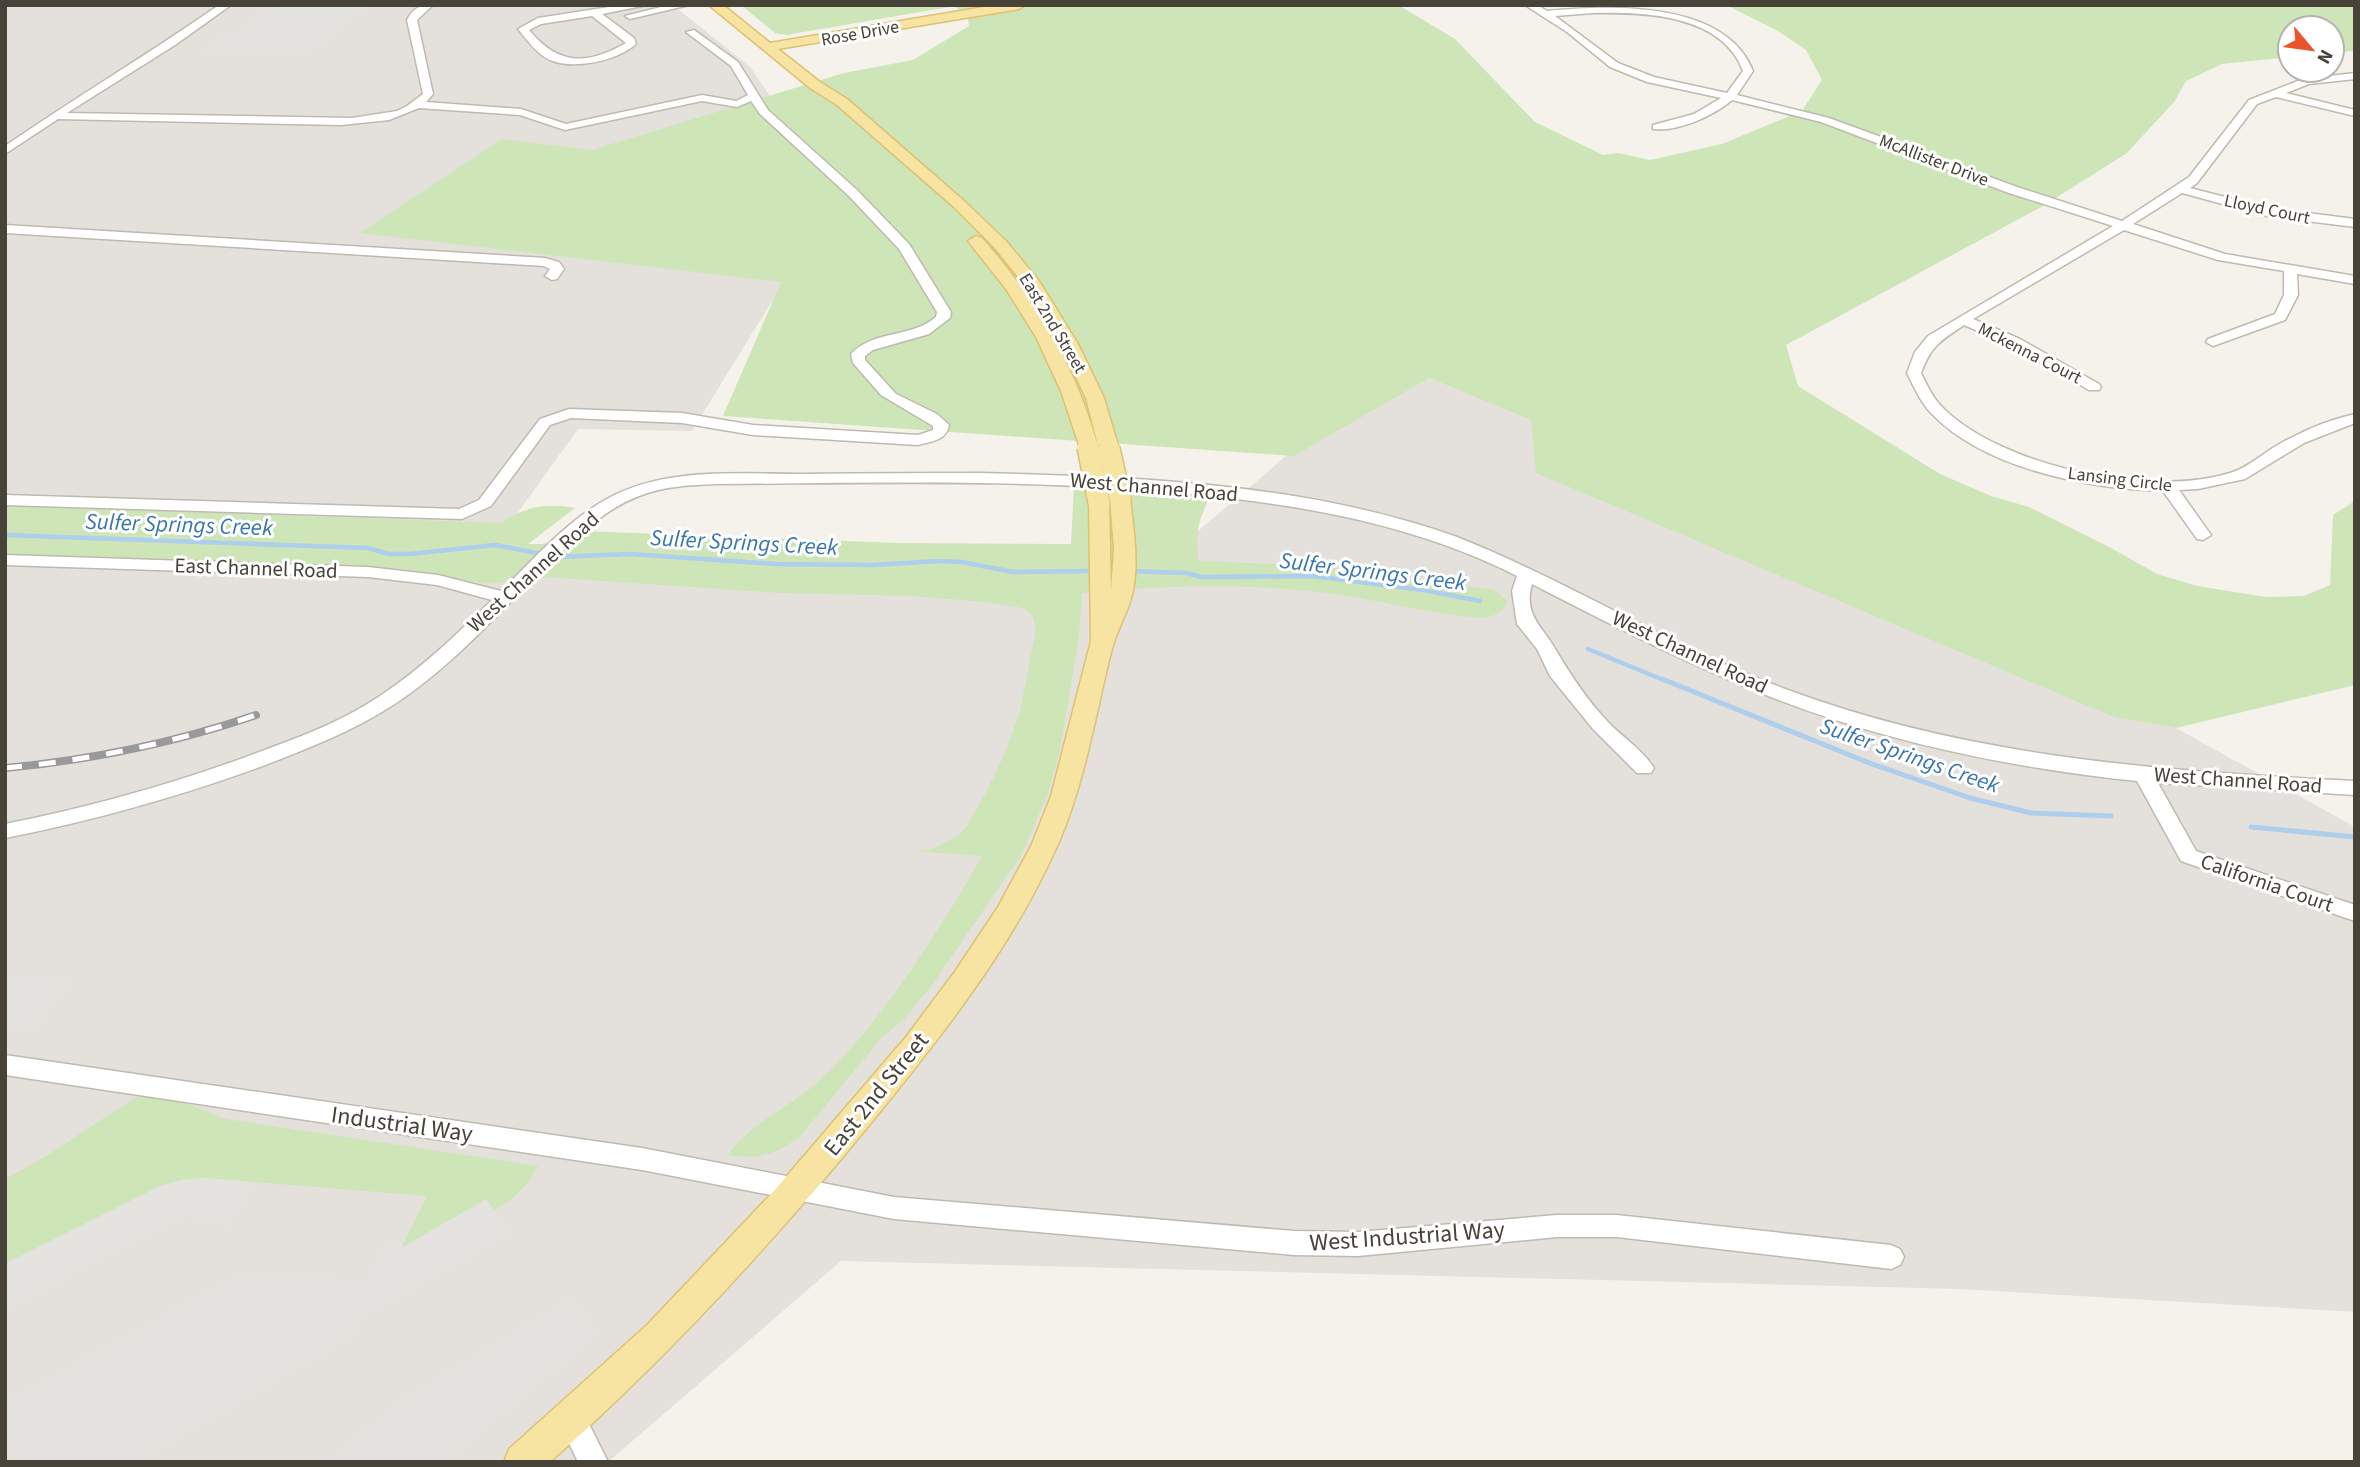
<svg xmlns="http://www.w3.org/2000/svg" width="2360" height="1467" font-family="'Source Sans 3',sans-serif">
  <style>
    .industrial { fill: #e4e1dc }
    .green { fill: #cee5b7 }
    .parking { fill: #e3e2df }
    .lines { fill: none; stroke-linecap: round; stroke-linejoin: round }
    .stream-far1 { stroke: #adceec; stroke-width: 4.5 }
    .stream { stroke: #adceec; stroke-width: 5 }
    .minor-casing { stroke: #bfbaae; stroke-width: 3 }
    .major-casing { stroke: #dcc272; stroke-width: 3 }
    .minor { fill: #fff; fill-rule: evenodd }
    .major { fill: #f7e3a2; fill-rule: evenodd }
    .rail-casing { stroke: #999; stroke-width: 8 }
    .rail { stroke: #fff; stroke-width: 5; stroke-dasharray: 17; stroke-linecap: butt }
    .major-bridge-casing { stroke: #dcc272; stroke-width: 24; stroke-linecap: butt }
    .major-bridge { stroke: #f7e3a2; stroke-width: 21 }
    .labels { text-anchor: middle; stroke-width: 6; stroke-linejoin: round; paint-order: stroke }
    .far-street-label { font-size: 18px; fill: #484339; stroke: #fff }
    .street-label { font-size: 21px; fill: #484339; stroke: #fff }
    .water-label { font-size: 23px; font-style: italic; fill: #3976ad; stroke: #fff }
    .near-street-label { font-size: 24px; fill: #484339; stroke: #fff }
  </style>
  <rect width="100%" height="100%" fill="#f4f2eb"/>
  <g class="industrial">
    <polygon points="5,5 673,5 750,67 791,126 787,277 692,431 578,429 506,529 5,513"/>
    <polygon points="1429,378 1531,420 2114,717 2176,728 2355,827 2355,1312 1960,1289 841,1261 608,1462 5,1462 5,528 1156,567 1286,456"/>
  </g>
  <g class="green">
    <polygon points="741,5 1398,5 1455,39 1535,122 1603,155 1618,153 1650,160 1722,144 1802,111 1822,80 1806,50 1778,31 1726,5 2355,5 2355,51 2332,53 2332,28 2290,28 2290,57 2222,64 2186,81 2174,102 2127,153 2043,206 1786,345 1798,386 1940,474 1991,496 2029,507 2111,548 2157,574 2197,586 2266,597 2304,596 2330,585 2333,515 2355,501 2355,685 2176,728 2114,717 1536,473 1531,420 1429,378 1294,456 723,416 781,282 360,233 502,139 592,150 844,73 913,60 969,26 968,19 955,6 786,35 775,33"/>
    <path d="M 1085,485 L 1210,496 C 1196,527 1197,528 1198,561 L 1324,566 L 1494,590 L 1507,600 C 1504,614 1493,617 1479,618 C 1423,613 1368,597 1311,591 C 1236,583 1158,586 1082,593 L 1079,636 L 1060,750 L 1047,796 L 1022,854 L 932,985 L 903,1020 L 882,1037 L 799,1138 L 777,1151 L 756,1157 L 727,1156 C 748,1125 786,1109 814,1085 C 877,1031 941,928 982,856 L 916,851 L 932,849 L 959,835 L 967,826 L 986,792 L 1005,753 L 1020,711 L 1036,629 L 1033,616 L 1023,608 L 985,602 L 913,596 L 780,593 L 516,575 C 492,593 457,577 431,573 C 419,570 406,570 393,568 L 5,554 L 5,506 L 501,523 C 525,506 547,503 575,508 L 528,544 L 543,544 L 582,531 L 898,543 L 1071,544 L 1074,486 Z"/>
    <path d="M 138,1096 L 185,1103 L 226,1119 L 538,1166 C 527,1187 515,1198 494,1210 L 486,1199 L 401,1248 L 427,1196 L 205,1178 L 182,1180 L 160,1186 L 5,1264 L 5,1179 L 43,1158 Z"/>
  </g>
  <g class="parking">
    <polygon points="288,5 368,5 325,36 330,37 306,53 202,51 226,34 235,34 264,14"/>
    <polygon points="5,977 71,981 31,1031 5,1029"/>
    <polygon points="205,1178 254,1182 228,1225 184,1215 5,1308 5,1264 160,1186 182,1180"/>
    <polygon points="486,1199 509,1232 355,1320 359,1331 134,1462 17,1462 5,1423 5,1404 215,1289 252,1273 366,1282 385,1246 402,1248"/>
    <polygon points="573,1298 594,1336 441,1462 325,1462 351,1446 394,1406"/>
  </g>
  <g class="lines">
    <g class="stream-far1">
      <polyline points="5,535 368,548 389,554 410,554 495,545 558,557 630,554 775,564 873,565 939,561 962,562 1013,572 1094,571"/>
      <polyline points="1129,571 1187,573 1201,577 1312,576 1423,590 1480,601"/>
      <polyline points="1588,649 1666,681"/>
    </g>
    <g class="stream">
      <polyline points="1662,679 1872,764 1970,798 2031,813 2111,816"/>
      <polyline points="2251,827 2355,837"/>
    </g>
    <g class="minor-casing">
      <g id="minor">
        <path d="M 219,5 L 231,5 L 175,45 L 67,113 L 352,118 L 397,111 L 407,106 L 423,94 L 407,20 C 413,8 420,5 433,5 L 417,20 L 433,94 L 426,102 L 521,109 L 566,124 L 702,95 L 736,101 L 748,95 L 731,66 L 686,32 L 694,30 L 738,62 L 768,110 L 857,190 L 909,244 L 951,312 L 950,318 L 929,334 L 873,350 L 865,356 L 865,360 L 896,394 L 937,414 L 949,425 C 946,441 932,441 918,445 L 753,435 L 682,423 L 571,418 L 550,425 L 491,506 L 462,519 L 5,505 L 5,495 L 459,509 L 479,500 L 540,419 L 569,409 L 682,413 L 753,425 L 918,435 L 933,430 L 933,426 L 881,395 L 853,363 L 851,354 C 873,330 912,338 936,317 L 937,312 L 899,249 L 849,196 L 760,114 L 751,101 L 737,107 L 702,101 L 565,130 L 520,115 L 419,108 L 389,120 L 341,125 L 58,119 L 5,154 L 5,146 C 76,97 149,54 219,5 Z"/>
        <path d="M 622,5 L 647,5 L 602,14 L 634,38 L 636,44 C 617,61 574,70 550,60 C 537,54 527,40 518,29 L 538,18 ZM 592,16 L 626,43 C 586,66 558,65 529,30 L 541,24 Z"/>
        <polygon points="669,5 689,5 630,19 625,16"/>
        <path d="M 1525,5 L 1537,5 L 1547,11 C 1610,5 1725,0 1753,71 L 1737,95 L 1829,118 L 2017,187 L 2122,221 L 2189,177 L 2249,100 L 2303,79 L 2355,73 L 2355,79 L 2309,84 L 2286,93 L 2355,110 L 2355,116 L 2276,97 L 2257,104 L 2197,183 L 2190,188 L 2268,208 L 2355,219 L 2355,227 L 2267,216 L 2182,193 L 2133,224 L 2225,254 L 2355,276 L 2355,284 L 2297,274 L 2298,295 L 2285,320 L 2213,346 L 2206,342 L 2208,339 L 2275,314 L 2284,295 L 2284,271 L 2218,260 L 2124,230 L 1973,319 L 2020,339 L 2099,384 L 2101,387 L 2099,390 L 2089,390 L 2010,345 L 1964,325 C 1940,341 1931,346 1921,373 C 1927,385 1933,399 1944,409 C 2004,467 2151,498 2230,473 C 2247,468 2261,455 2276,446 C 2300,432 2328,420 2355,414 L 2355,423 L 2304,443 L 2245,479 L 2198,489 L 2179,490 L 2211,535 L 2203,540 L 2197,539 L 2163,491 C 2089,489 1985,469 1932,414 C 1921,403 1914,387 1907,373 L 1915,352 L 1928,336 L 2113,226 L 2009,193 L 1821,122 L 1732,100 C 1713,116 1678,132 1653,129 L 1653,125 L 1694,114 L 1721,98 L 1647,82 L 1610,67 L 1567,32 ZM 1593,13 C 1643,12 1722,14 1743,71 L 1727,93 L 1654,77 L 1618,63 L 1555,16 Z"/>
        <polygon points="5,225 545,258 559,262 564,269 557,279 552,280 545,276 550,269 544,266 5,233"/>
        <path d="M 981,473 C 1139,477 1306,483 1457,537 C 1570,582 1673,648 1788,690 C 1971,758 2162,771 2355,781 L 2355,795 L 2158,783 L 2196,851 L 2355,905 L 2355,921 L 2181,861 L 2137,781 C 2013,768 1888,743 1771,697 C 1689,665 1610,624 1532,584 C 1523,614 1542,626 1554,647 C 1570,674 1586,699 1608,722 C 1622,737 1643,750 1654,768 L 1651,773 L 1637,773 L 1593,729 L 1550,676 L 1537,649 L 1517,624 L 1512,591 L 1517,576 C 1418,526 1310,506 1200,495 C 1040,478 878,483 717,484 C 691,485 664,486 639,496 C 602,510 575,539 547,566 C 497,614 449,670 390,707 C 349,733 304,750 260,767 C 177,797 92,821 5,838 L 5,824 C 96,806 184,781 270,748 C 308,734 346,719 380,696 C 421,669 457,634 492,600 L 437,585 L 368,577 L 5,565 L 5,555 L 368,567 L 438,575 L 501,591 C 533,560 566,522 605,500 C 664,466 739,474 805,474 C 863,473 922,473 981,473 Z"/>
        <polygon points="5,1055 642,1148 894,1197 1294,1231 1358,1232 1557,1215 1617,1215 1891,1245 1900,1249 1904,1257 1900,1265 1891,1269 1617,1237 1557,1237 1358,1256 1294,1255 894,1219 642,1170 5,1075"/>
        <polygon points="572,1406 582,1410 608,1462 578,1462 558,1420 562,1410"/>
      </g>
    </g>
    <g class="major-casing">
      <g id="major">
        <polygon points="709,5 723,5 770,43 996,5 1025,5 1019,9 778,49 820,82 847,99 964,201 1006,241 1039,281 1078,344 1104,398 1119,449 1116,453 1109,455 1099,449 1086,398 1060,344 1026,287 994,247 954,207 837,105 810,88"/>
        <path d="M 976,236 L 982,238 C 1036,299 1076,367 1098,447 L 1095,451 L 1081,451 L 1061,391 L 1036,337 L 1006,289 L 968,241 Z"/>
        <path d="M 1120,491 L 1127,493 L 1130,497 C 1133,528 1139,560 1133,590 C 1130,606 1123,619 1117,634 C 1112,646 1109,660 1106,673 C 1093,730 1082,788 1059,842 C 1014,945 942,1036 871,1123 C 772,1244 667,1358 550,1462 L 504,1462 L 509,1449 L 647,1325 L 774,1191 L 906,1037 L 954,973 L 998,907 L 1032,844 L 1051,796 L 1091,641 L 1089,503 L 1092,499 L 1106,499 L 1109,503 L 1111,590 L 1114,550 L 1110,497 L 1113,493 Z"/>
      </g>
    </g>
    <use href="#minor" class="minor"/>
    <use href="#major" class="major"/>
    <g class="rail-casing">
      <path id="rail" d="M 5,768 C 91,760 174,743 256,715"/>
    </g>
    <use href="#rail" class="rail"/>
    <g class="major-bridge-casing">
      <g id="major-bridge">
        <polyline points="1088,447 1099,503"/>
        <polyline points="1109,449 1120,497"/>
      </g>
    </g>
    <use href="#major-bridge" class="major-bridge"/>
  </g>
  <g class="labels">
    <g class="far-street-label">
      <text transform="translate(860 33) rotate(-10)" y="6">Rose Drive</text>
      <text transform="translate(1934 160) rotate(21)" y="6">McAllister Drive</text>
      <text transform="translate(2267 209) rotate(12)" y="6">Lloyd Court</text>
      <text transform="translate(1053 323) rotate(59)" y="6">East 2nd Street</text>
      <text transform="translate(2030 353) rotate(27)" y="6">Mckenna Court</text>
      <text transform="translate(2120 479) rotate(7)" y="6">Lansing Circle</text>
    </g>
    <g class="street-label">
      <text transform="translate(1154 487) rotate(5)" y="7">West Channel Road</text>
      <text transform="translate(256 568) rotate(2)" y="7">East Channel Road</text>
      <text transform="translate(533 572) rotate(-42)" y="7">West Channel Road</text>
      <text transform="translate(1690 652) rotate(25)" y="7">West Channel Road</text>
      <text transform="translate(2238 780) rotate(4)" y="7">West Channel Road</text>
      <text transform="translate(2267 883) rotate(19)" y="7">California Court</text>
    </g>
    <g class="water-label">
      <text transform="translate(179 524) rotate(2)" y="8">Sulfer Springs Creek</text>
      <text transform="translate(744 542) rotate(3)" y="8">Sulfer Springs Creek</text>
      <text transform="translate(1373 571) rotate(7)" y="8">Sulfer Springs Creek</text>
      <text transform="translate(1910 755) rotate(19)" y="8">Sulfer Springs Creek</text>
    </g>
    <g class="near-street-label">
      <text transform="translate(876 1094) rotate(-51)" y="8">East 2nd Street</text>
      <text transform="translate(402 1124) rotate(8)" y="8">Industrial Way</text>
      <text transform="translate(1407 1236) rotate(-4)" y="8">West Industrial Way</text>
    </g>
  </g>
  <rect width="2360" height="1467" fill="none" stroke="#484339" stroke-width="14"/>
  <g transform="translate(2311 49) rotate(119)"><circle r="33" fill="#ffffff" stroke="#b6b4b0" stroke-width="2"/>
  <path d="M0-5L12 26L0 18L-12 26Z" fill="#ea542c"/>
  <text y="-10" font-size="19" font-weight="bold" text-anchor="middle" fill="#484339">N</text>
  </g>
</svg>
